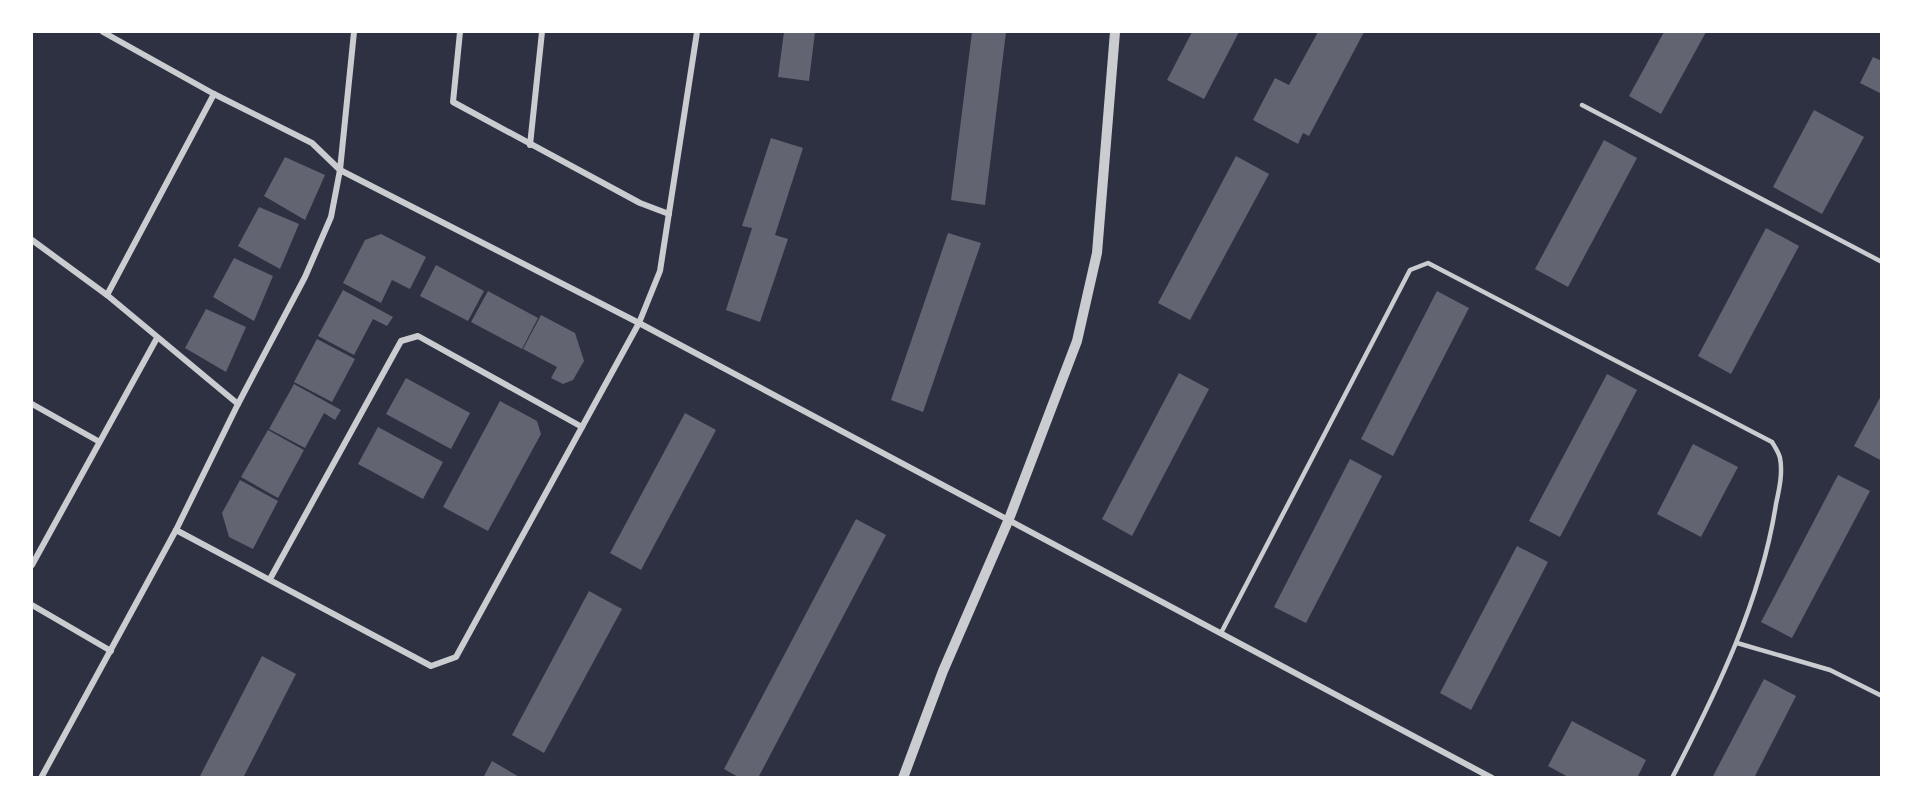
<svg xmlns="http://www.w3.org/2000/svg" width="1913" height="809" font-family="Manrope,sans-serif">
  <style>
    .building { fill: #626471 }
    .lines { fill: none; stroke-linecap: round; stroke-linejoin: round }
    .service { stroke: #caccd0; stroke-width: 4.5 }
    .minor { stroke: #caccd0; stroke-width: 6 }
    .tertiary { stroke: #caccd0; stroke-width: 10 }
  </style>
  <rect width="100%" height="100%" fill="#2d3142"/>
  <g class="building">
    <polygon points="784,32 815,32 809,81 778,77"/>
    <polygon points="972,32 1006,32 985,205 951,200"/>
    <polygon points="1192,32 1239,32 1204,99 1167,80"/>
    <polygon points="1318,32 1364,32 1309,136 1303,133 1298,144 1253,120 1275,78 1289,85"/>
    <polygon points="1664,32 1706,32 1661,114 1629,96"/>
    <polygon points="1873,57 1882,61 1882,94 1860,83"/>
    <polygon points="1814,110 1864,137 1822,214 1773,187"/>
    <polygon points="771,138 803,148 775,235 788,239 760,322 726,310 752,228 742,226"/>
    <polygon points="1604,140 1637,158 1568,287 1535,269"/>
    <polygon points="1236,156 1269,174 1190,320 1158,303"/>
    <polygon points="285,157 325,175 305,220 264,196"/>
    <polygon points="259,207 299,224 280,269 238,246"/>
    <polygon points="1766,228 1799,246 1731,374 1698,356"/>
    <polygon points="948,233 981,243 923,412 891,400"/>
    <polygon points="381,234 426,257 410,289 392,280 381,303 343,283 365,240"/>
    <polygon points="234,258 273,276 254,321 213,297"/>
    <polygon points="436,265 484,291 468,321 420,296"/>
    <polygon points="343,290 393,317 387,326 373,319 354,355 318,336"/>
    <polygon points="488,291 538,318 522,349 471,322"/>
    <polygon points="1437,291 1469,308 1393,456 1361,439"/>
    <polygon points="206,309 246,327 226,372 185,348"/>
    <polygon points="541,315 575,333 584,361 573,380 563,384 551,378 557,367 523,349"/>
    <polygon points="317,339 355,359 332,402 294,382"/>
    <polygon points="1179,373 1209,389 1132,536 1102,519"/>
    <polygon points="1607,374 1637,390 1560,537 1529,521"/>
    <polygon points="406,378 470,413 451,449 386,414"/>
    <polygon points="294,384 341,410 335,420 324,413 305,448 269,429"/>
    <polygon points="1882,394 1882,461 1854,446"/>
    <polygon points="500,401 537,421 541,434 488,531 443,507"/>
    <polygon points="685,413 716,430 641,570 610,553"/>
    <polygon points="378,427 443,462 423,499 358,464"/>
    <polygon points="268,430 304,450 278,498 241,477"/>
    <polygon points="1693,444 1738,467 1701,537 1657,514"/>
    <polygon points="1350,459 1382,476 1306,623 1274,607"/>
    <polygon points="1838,475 1870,491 1792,638 1761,622"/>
    <polygon points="240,480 278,501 253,549 229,537 222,513"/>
    <polygon points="856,519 886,535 758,778 740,778 724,769"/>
    <polygon points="1517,546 1548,562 1471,710 1440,693"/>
    <polygon points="589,591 622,609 544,753 512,735"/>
    <polygon points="262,656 296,674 243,778 199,778"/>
    <polygon points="1764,679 1796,696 1754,778 1712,778"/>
    <polygon points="1572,721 1646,760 1637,778 1570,778 1548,766"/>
    <polygon points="492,761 521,778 483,778"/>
  </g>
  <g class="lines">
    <g class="service">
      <polyline points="1582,105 1882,262"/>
      <path d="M 1221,633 L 1410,270 L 1428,263 L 1772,442 C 1775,447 1779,453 1780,458 C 1783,473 1779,490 1776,504 C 1761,601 1717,691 1672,778"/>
      <polyline points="1737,643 1830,670 1882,696"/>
    </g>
    <g class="minor">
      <polyline points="103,32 214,94 312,143 340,170 639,323 1492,778"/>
      <polyline points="460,32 453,102 640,203 669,214"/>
      <polyline points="530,145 542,32"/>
      <polyline points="32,240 107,295 238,404"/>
      <polyline points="107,295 214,94"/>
      <polyline points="32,404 98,441"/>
      <polyline points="176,530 431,666 456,657 639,323 660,271 697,32"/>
      <polyline points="32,565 157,338"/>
      <polyline points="270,579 401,341 418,336 582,427"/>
      <polyline points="32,605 111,651"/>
      <polyline points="41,778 176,530 238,404 305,277 331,217 340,170 354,32"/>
    </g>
    <polyline class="tertiary" points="903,778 943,671 1009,519 1077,341 1097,253 1115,32"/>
  </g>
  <rect width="1913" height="809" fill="none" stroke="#ffffff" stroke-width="66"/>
</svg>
